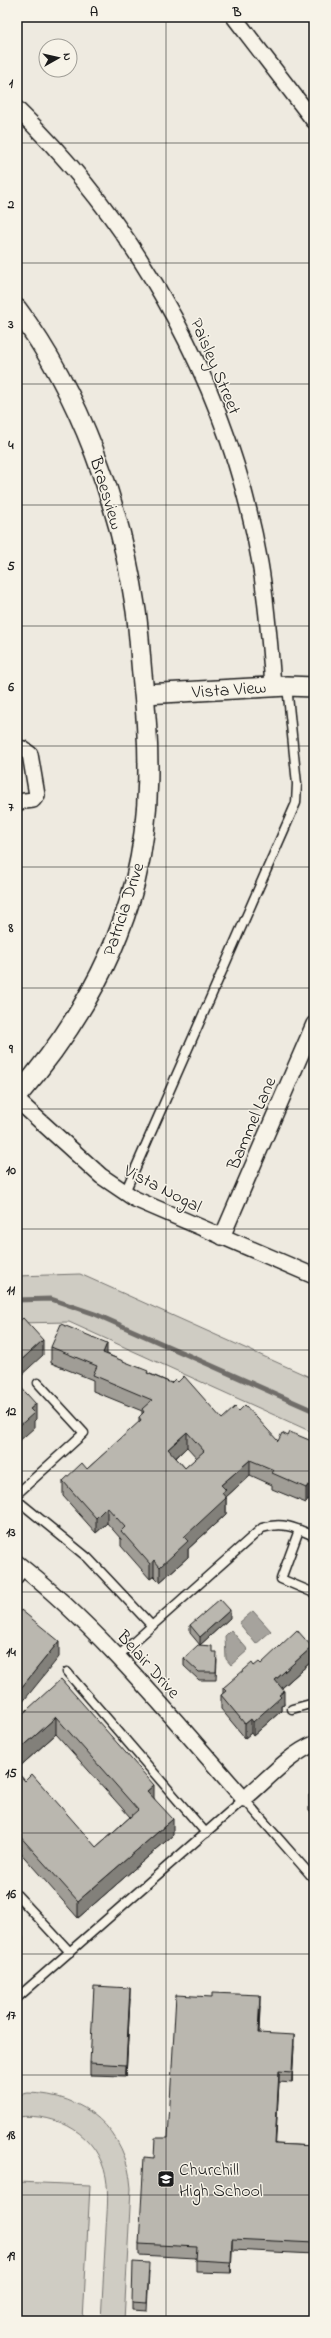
<svg xmlns="http://www.w3.org/2000/svg" width="331" height="2338" font-family="'Indie Flower',sans-serif">
  <style>
    .green { fill: #cfccc3; stroke: #767470 }
    .water { fill: #a6a39d; stroke: #6f6d69 }
    .lines { fill: none; stroke-linecap: round; stroke-linejoin: round }
    .stream { stroke: #6f6d69; stroke-width: 5 }
    .service-casing { stroke: #1c1c1c; stroke-width: 11 }
    .minor-casing { stroke: #1c1c1c; stroke-width: 18 }
    .tertiary-casing { stroke: #1c1c1c; stroke-width: 22 }
    .service { stroke: #f7f3e8; stroke-width: 8 }
    .minor { stroke: #f7f3e8; stroke-width: 15 }
    .tertiary { stroke: #f7f3e8; stroke-width: 19 }
    .wall { fill: #a09d96; stroke: #1c1c1c; fill-rule: evenodd }
    .shaded-wall { fill: #82807a; stroke: #1c1c1c }
    .building { fill: #bab7af; stroke: #1c1c1c; fill-rule: evenodd }
    .grid { fill: none; stroke: #1c1c1c; stroke-width: 1; stroke-opacity: 0.55 }
    .labels { text-anchor: middle; stroke-width: 3; stroke-linejoin: round; paint-order: stroke }
    .street-label { font-size: 18px; fill: #1c1c1c; stroke: #f7f3e8 }
    .poi-label { font-size: 18px; fill: #1c1c1c; stroke: #f7f3e8; text-anchor: start }
    .neatline { fill: none; stroke: #1c1c1c; stroke-width: 1.5 }
    .grid-label { font-size: 13px; text-anchor: middle; font-weight: bold; fill: #1c1c1c }
  </style>
  <rect width="100%" height="100%" fill="#eeeae0"/>
  <filter id="ink" filterUnits="userSpaceOnUse"><feTurbulence type="fractalNoise" baseFrequency=".025" numOctaves="2"/><feDisplacementMap in="SourceGraphic" scale="8" xChannelSelector="R" yChannelSelector="G"/><feConvolveMatrix kernelMatrix="1 2 1 2 8 2 1 2 1" color-interpolation-filters="sRGB"/></filter>
  <g filter="url(#ink)">
    <g class="green">
      <polygon points="80,1274 314,1379 314,1433 69,1322 17,1323 17,1276"/>
      <path d="M 28,2093 C 85,2094 127,2130 131,2188 L 124,2321 L 101,2321 C 103,2290 104,2260 106,2229 C 107,2212 109,2194 106,2177 C 98,2135 58,2112 17,2117 L 17,2095 Z"/>
      <polygon points="17,2182 90,2185 83,2321 17,2321"/>
    </g>
    <g class="water">
      <polygon points="253,1611 271,1631 256,1644 239,1623"/>
      <polygon points="231,1630 248,1650 231,1665 226,1659 225,1636"/>
    </g>
    <g class="lines">
      <polyline class="stream" points="17,1300 51,1299 95,1314 314,1411"/>
      <g class="service-casing">
        <g id="service">
          <polyline points="125,1192 296,803 297,784 287,686"/>
          <polyline points="17,1494 84,1433 38,1383"/>
          <polyline points="17,1500 88,1558 152,1626"/>
          <polyline points="299,1530 281,1579 314,1593"/>
          <polyline points="17,1580 25,1570"/>
          <path d="M 118,1656 L 262,1528 C 282,1521 296,1528 314,1536"/>
          <polyline points="67,1672 206,1833"/>
          <polyline points="292,1709 314,1703"/>
          <polyline points="17,1895 70,1952"/>
          <polyline points="17,1998 244,1799 314,1879"/>
        </g>
      </g>
      <g class="minor-casing">
        <g id="minor">
          <polyline points="234,17 314,121"/>
          <path d="M 17,109 C 142,230 230,392 260,563 C 267,604 270,645 273,686"/>
          <polyline points="17,748 23,749 30,754 37,795 33,800 17,802"/>
          <polyline points="17,1100 101,1176 135,1199 314,1276"/>
          <polyline points="222,1237 314,1024"/>
          <path d="M 17,1563 C 103,1631 172,1718 244,1799 C 266,1781 288,1755 314,1744"/>
        </g>
      </g>
      <g class="tertiary-casing">
        <g id="tertiary">
          <path d="M 17,309 C 80,393 121,507 136,611 C 139,632 140,653 142,674 C 150,744 152,813 135,882 C 114,963 72,1033 17,1096"/>
          <polyline points="145,694 287,686 314,687"/>
        </g>
      </g>
      <use href="#service" class="service"/>
      <use href="#minor" class="minor"/>
      <use href="#tertiary" class="tertiary"/>
    </g>
    <g class="wall">
      <path d="M 51,1347 L 107,1354 L 148,1373 L 171,1383 L 178,1382 L 222,1419 L 239,1411 L 278,1441 L 288,1436 L 314,1442 L 313,1503 L 308,1500 L 306,1503 L 272,1489 L 272,1485 L 250,1475 L 226,1497 L 226,1514 L 188,1549 L 188,1557 L 160,1582 L 154,1576 L 150,1579 L 121,1546 L 121,1539 L 107,1523 L 96,1533 L 63,1496 L 63,1481 L 87,1469 L 139,1423 L 139,1417 L 142,1414 L 142,1411 L 93,1391 L 93,1380 L 51,1363 ZM 187,1447 L 197,1458 L 185,1468 L 176,1458 Z"/>
      <polygon points="230,1618 200,1645 190,1633 190,1625"/>
      <polygon points="212,1652 217,1660 216,1680 199,1680 184,1666 184,1658"/>
      <polygon points="312,1661 282,1688 284,1705 281,1706 281,1711 253,1736 251,1733 245,1738 221,1709 221,1695 223,1693 223,1688 254,1666 261,1664"/>
      <polygon points="61,1679 154,1798 173,1835 78,1918 17,1849 17,1772 25,1781 96,1847 130,1817 56,1734 17,1769"/>
      <polygon points="314,1790 314,1816 309,1811 309,1795"/>
      <polygon points="130,1999 126,2076 90,2075 90,2063"/>
      <polygon points="260,2007 259,2033 294,2046 292,2083 279,2082 275,2144 314,2146 314,2254 232,2250 231,2273 196,2272 196,2258 139,2255 139,2244 154,2158 168,2138"/>
      <polygon points="149,2271 147,2311 132,2310 132,2302"/>
    </g>
    <g class="shaded-wall">
      <polygon points="43,1340 43,1355 17,1379 17,1364"/>
      <polygon points="107,1343 107,1359 103,1353"/>
      <polygon points="36,1404 36,1419 34,1421 34,1428 17,1443 17,1428 30,1409"/>
      <polygon points="187,1432 187,1447 168,1465 168,1449"/>
      <polygon points="250,1460 250,1475 226,1497 226,1499 226,1498 226,1514 188,1549 188,1557 160,1582 160,1567 184,1537 221,1485"/>
      <polygon points="308,1485 308,1500 306,1503 306,1488"/>
      <polygon points="314,1485 314,1501 313,1503 313,1487"/>
      <polygon points="107,1507 107,1523 96,1533 96,1518"/>
      <polygon points="154,1560 154,1576 150,1579 150,1564"/>
      <polygon points="230,1610 230,1618 200,1645 200,1637"/>
      <polygon points="59,1641 59,1657 17,1709 17,1693"/>
      <polygon points="312,1647 312,1661 275,1694 275,1680"/>
      <polygon points="284,1691 284,1705 281,1706 281,1711 253,1736 253,1722 279,1695"/>
      <polygon points="56,1717 56,1734 17,1769 17,1752"/>
      <polygon points="251,1719 251,1733 245,1738 245,1724"/>
      <polygon points="154,1785 154,1801 147,1791"/>
      <polygon points="173,1819 173,1835 78,1918 78,1901"/>
      <polygon points="23,1937 23,1953 17,1958 17,1942"/>
      <polygon points="130,1988 130,1999 126,2076 126,2065"/>
      <polygon points="260,1995 260,2007 258,2044 258,2033"/>
      <polygon points="294,2035 294,2046 292,2083 292,2072"/>
      <polygon points="279,2071 279,2082 275,2155 275,2144"/>
      <polygon points="232,2239 232,2250 231,2273 231,2262"/>
    </g>
    <g class="building">
      <polygon points="23,1318 43,1340 17,1364 17,1323"/>
      <path d="M 61,1324 L 107,1343 L 103,1353 L 148,1371 L 147,1373 L 171,1383 L 175,1379 L 178,1382 L 184,1376 L 222,1419 L 235,1407 L 239,1411 L 245,1405 L 278,1441 L 282,1433 L 288,1436 L 290,1432 L 314,1442 L 314,1485 L 313,1487 L 308,1485 L 306,1488 L 272,1473 L 274,1470 L 250,1460 L 221,1485 L 226,1490 L 222,1493 L 226,1498 L 184,1537 L 188,1541 L 160,1567 L 154,1560 L 150,1564 L 121,1531 L 125,1527 L 107,1507 L 96,1518 L 63,1481 L 82,1463 L 87,1469 L 141,1420 L 139,1417 L 144,1412 L 142,1409 L 152,1400 L 93,1375 L 97,1366 L 51,1347 ZM 187,1432 L 204,1451 L 185,1468 L 168,1449 Z"/>
      <polygon points="17,1383 36,1404 30,1409 34,1413 17,1428"/>
      <polygon points="220,1599 230,1610 200,1637 190,1625"/>
      <polygon points="21,1610 59,1641 17,1693 17,1616"/>
      <polygon points="297,1630 312,1647 275,1680 284,1691 279,1695 281,1697 253,1722 251,1719 245,1724 221,1695 226,1691 223,1688 252,1663 254,1666 259,1662 261,1664"/>
      <polygon points="198,1645 212,1646 212,1652 217,1652 216,1672 199,1672 184,1658"/>
      <polygon points="61,1679 154,1785 147,1791 173,1819 78,1901 17,1833 17,1772 25,1781 32,1774 96,1847 138,1810 56,1717 17,1752 17,1719"/>
      <polygon points="314,1790 314,1800 309,1795"/>
      <polygon points="17,1930 23,1937 17,1942"/>
      <polygon points="94,1986 130,1988 126,2065 90,2063"/>
      <polygon points="212,1993 260,1995 258,2033 294,2035 292,2072 279,2071 275,2144 314,2146 314,2243 232,2239 231,2262 196,2260 197,2247 139,2244 144,2157 154,2158 155,2138 168,2138 176,1995 212,1997"/>
      <polygon points="133,2262 149,2263 147,2303 132,2302"/>
    </g>
  </g>
  <path class="grid" d="M 166,17 L 166,2321M 17,143 L 314,143M 17,263 L 314,263M 17,384 L 314,384M 17,505 L 314,505M 17,626 L 314,626M 17,746 L 314,746M 17,867 L 314,867M 17,988 L 314,988M 17,1109 L 314,1109M 17,1229 L 314,1229M 17,1350 L 314,1350M 17,1471 L 314,1471M 17,1592 L 314,1592M 17,1712 L 314,1712M 17,1833 L 314,1833M 17,1954 L 314,1954M 17,2075 L 314,2075M 17,2195 L 314,2195"/>
  <defs>
    <g id="school-square" transform="scale(0.9)"><rect x="-9" y="-9" width="18" height="18" rx="4" fill="#1c1c1c" stroke="#f7f3e8"/><path d="M0-5L7-2L0 1L-7-2ZM-4 1L0 2.5L4 1V4Q0 6-4 4Z" fill="#fff"/></g>
  </defs>
  <g fill-rule="evenodd">
    <use href="#school-square" x="166" y="2179"/>
  </g>
  <g class="labels">
    <g class="street-label">
      <text transform="translate(216 366) rotate(67)" y="6">Paisley Street</text>
      <text transform="translate(107 493) rotate(73)" y="6">Braesview</text>
      <text transform="translate(229 689) rotate(-4)" y="6">Vista View</text>
      <text transform="translate(123 909) rotate(-72)" y="6">Patricia Drive</text>
      <text transform="translate(251 1123) rotate(-67)" y="6">Bammel Lane</text>
      <text transform="translate(163 1188) rotate(27)" y="6">Vista Nogal</text>
      <text transform="translate(149 1664) rotate(48)" y="6">Belair Drive</text>
    </g>
    <g class="poi-label">
      <text x="179" y="2175">Churchill<tspan x="179" dy="21">High School</tspan></text>
    </g>
  </g>
  <rect width="331" height="2338" fill="none" stroke="#f7f3e8" stroke-width="44"/>
  <g transform="translate(58 58) rotate(82)"><circle r="19" fill="#f7f3e8" stroke="#9f9d96"/>
  <path d="M0-3L7 15L0 10L-7 15Z" fill="#1c1c1c"/>
  <text y="-6" font-size="11" font-weight="bold" text-anchor="middle" fill="#1c1c1c">N</text>
  </g>
  <rect x="22" y="22" width="287" height="2294" class="neatline"/>
  <g class="grid-label">
    <text x="94" y="16">A</text>
    <text x="237" y="16">B</text>
    <text x="11" y="87">1</text>
    <text x="11" y="208">2</text>
    <text x="11" y="328">3</text>
    <text x="11" y="449">4</text>
    <text x="11" y="570">5</text>
    <text x="11" y="691">6</text>
    <text x="11" y="811">7</text>
    <text x="11" y="932">8</text>
    <text x="11" y="1053">9</text>
    <text x="11" y="1174">10</text>
    <text x="11" y="1294">11</text>
    <text x="11" y="1415">12</text>
    <text x="11" y="1536">13</text>
    <text x="11" y="1656">14</text>
    <text x="11" y="1777">15</text>
    <text x="11" y="1898">16</text>
    <text x="11" y="2019">17</text>
    <text x="11" y="2139">18</text>
    <text x="11" y="2260">19</text>
  </g>
</svg>
